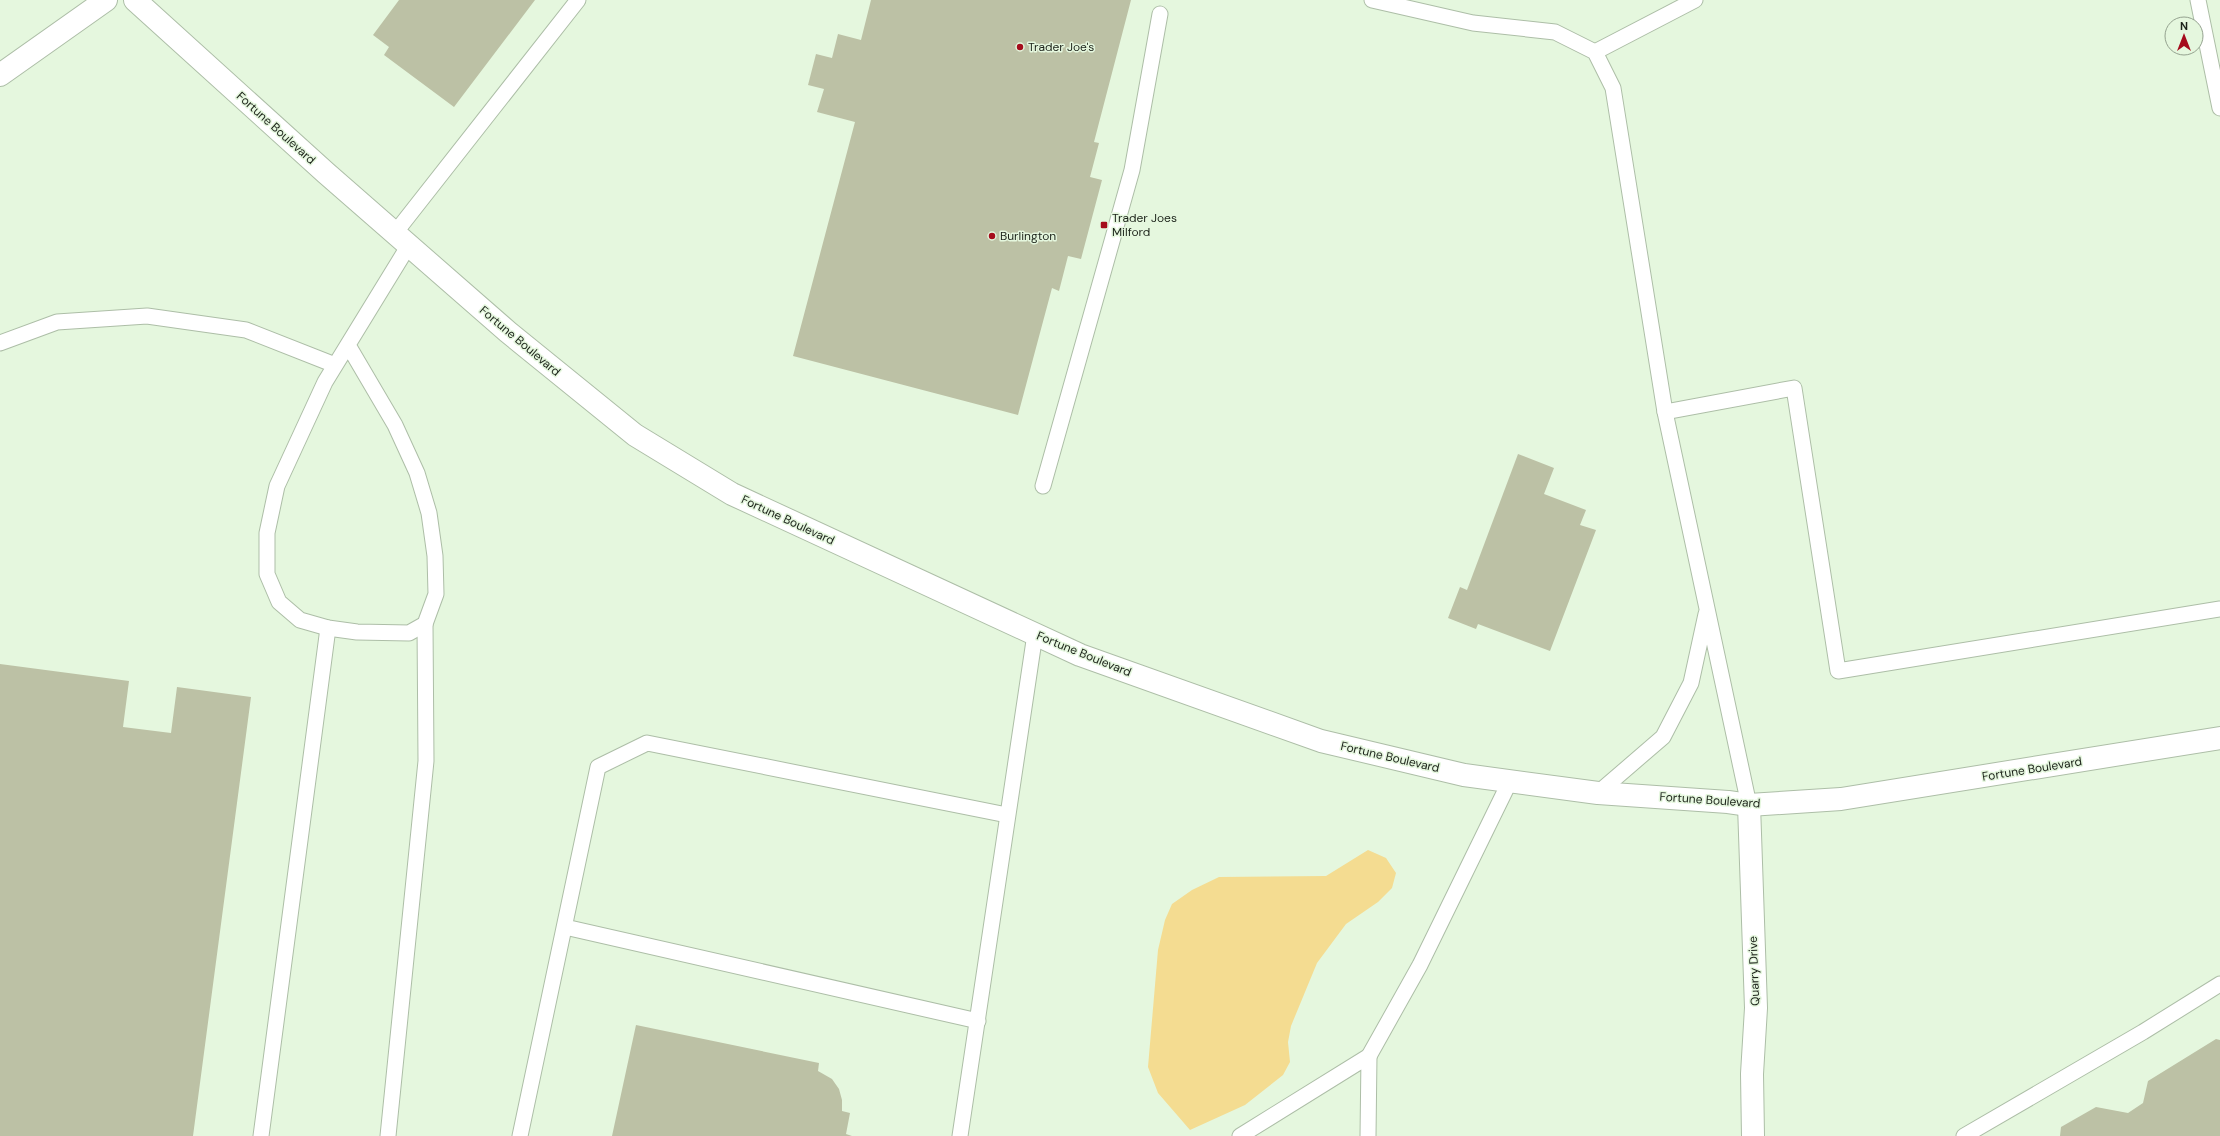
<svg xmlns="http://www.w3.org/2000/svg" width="2220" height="1136" font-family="'DM Sans',sans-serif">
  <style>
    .green { fill: #f4dc91 }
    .building { fill: #bcc1a5 }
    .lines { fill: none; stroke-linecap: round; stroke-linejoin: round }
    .lane-casing { stroke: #adbea7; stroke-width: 17 }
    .street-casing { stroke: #adbea7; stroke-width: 24 }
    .secondary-casing { stroke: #adbea7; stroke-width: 24 }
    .lane { stroke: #fff; stroke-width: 15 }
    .street { stroke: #fff; stroke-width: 22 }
    .secondary { stroke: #fff; stroke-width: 22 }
    .poi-dot { fill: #a50c1c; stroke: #e5f7de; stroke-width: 1.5 }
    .labels { text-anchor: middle; stroke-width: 3; stroke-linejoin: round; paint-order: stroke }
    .poi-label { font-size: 12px; fill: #1b2219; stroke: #e5f7de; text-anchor: start }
    .street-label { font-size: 12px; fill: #1b2219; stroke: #e5f7de }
  </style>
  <rect width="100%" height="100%" fill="#e5f7de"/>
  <polygon class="green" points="1368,850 1386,858 1396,873 1392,888 1378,902 1346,924 1317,963 1291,1026 1288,1042 1290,1062 1283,1075 1245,1105 1190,1130 1158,1093 1148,1067 1158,950 1165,920 1172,904 1192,890 1219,877 1326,876"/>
  <g class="building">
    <polygon points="399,0 535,0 454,107 384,55 389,47 373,35"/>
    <polygon points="871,0 1131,0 1094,142 1099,143 1090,177 1102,180 1081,259 1068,256 1059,291 1052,288 1018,415 793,356 855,122 817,112 824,89 808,85 816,54 832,58 838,34 861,40"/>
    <polygon points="1518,454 1554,468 1544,494 1586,510 1580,525 1596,530 1550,651 1478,624 1476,629 1448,618 1460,587 1467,590"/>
    <polygon points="0,664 129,681 123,727 171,733 177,687 251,697 193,1136 0,1136"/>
    <polygon points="636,1025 819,1063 818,1071 832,1079 839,1089 842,1100 842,1111 850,1113 846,1134 852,1136 612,1136"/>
    <polygon points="2216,1039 2220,1040 2220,1136 2060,1136 2061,1127 2096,1107 2128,1113 2143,1103 2148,1081"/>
  </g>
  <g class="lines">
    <g class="lane-casing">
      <g id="lane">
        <polyline points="1372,0 1473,23 1555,32 1595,52 1613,88 1665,412 1749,805"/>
        <polyline points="2198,0 2220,108"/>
        <polyline points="1595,52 1695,0"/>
        <polyline points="395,233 578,0"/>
        <polyline points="0,343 57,322 147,316 246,330 335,365"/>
        <polyline points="348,345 395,425 417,473 429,513 435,556 436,594 425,624 409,633 357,632 328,628 300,620 279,602 267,574 267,533 277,486 325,382 409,245"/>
        <polyline points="1665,412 1794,388 1838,671 2220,609"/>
        <polyline points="1043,486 1132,170 1160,14"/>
        <polyline points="1598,793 1663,737 1691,683 1706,614"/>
        <polyline points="565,927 978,1021"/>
        <polyline points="1369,1056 1420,965 1510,781"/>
        <polyline points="261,1136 328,628"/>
        <polyline points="388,1136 426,761 425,624"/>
        <polyline points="520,1136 598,767 647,743 1007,815"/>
        <polyline points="960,1136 1035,634"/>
        <polyline points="1240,1136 1369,1056 1368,1136"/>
        <polyline points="1964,1136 2143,1032 2220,984"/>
      </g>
    </g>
    <g class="street-casing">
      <g id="street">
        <polyline points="0,75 106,0"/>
        <polyline points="1749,805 1756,1008 1752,1074 1753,1136"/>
      </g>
    </g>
    <g class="secondary-casing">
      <polyline id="secondary" points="135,0 326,173 508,332 635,435 732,494 1080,655 1321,741 1464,775 1598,793 1728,802 1749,805 1841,799 2220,738"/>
    </g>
    <use href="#lane" class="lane"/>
    <use href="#street" class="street"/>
    <use href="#secondary" class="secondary"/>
  </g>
  <g class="poi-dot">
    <circle cx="1020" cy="47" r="4"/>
    <rect x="1100" y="221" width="8" height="8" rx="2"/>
    <circle cx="992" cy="236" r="4"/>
  </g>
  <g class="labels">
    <g class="poi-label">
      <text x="1028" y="51">Trader Joe's</text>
      <text x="1112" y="222">Trader Joes<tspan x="1112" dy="14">Milford</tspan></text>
      <text x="1000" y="240">Burlington</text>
    </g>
    <g class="street-label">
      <text transform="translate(276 128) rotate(42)" y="4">Fortune Boulevard</text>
      <text transform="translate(520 341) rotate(40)" y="4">Fortune Boulevard</text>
      <text transform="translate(788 520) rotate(25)" y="4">Fortune Boulevard</text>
      <text transform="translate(1084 654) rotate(22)" y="4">Fortune Boulevard</text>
      <text transform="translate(1390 757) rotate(13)" y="4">Fortune Boulevard</text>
      <text transform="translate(2032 769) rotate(-9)" y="4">Fortune Boulevard</text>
      <text transform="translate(1710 800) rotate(4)" y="4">Fortune Boulevard</text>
      <text transform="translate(1754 971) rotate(-92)" y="4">Quarry Drive</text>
    </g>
  </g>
  <g transform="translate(2184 36)"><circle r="19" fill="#e5f7de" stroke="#94a28f"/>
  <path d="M0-3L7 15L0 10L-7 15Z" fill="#a50c1c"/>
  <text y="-6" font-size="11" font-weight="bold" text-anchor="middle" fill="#1b2219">N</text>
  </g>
</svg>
